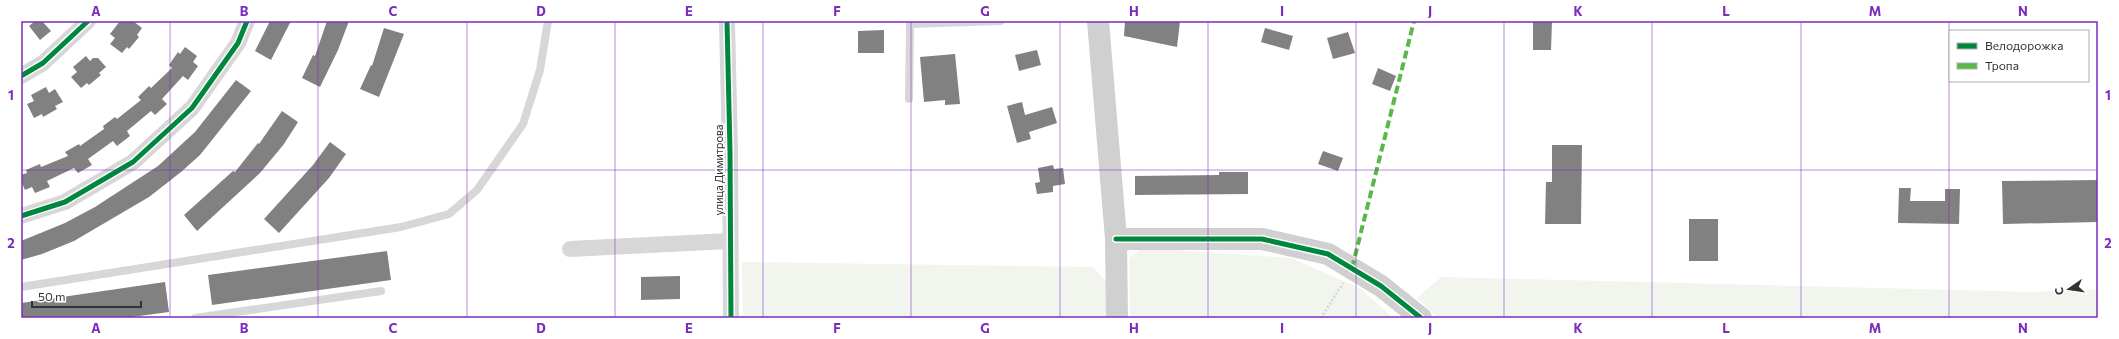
<svg xmlns="http://www.w3.org/2000/svg" width="2119" height="339" font-family="Commissioner,sans-serif">
  <style>
    .green { fill: #f1f5ed }
    .building { fill: #818181 }
    .lines { fill: none; stroke-linecap: round; stroke-linejoin: round }
    .path { stroke: #d6d6d6; stroke-width: 2.5; stroke-dasharray: 2 2; stroke-linecap: butt }
    .lane { stroke: #d7d7d7; stroke-width: 8 }
    .street { stroke: #d7d7d7; stroke-width: 16 }
    .secondary { stroke: #d0d0d0; stroke-width: 22 }
    .quiet { stroke: #58b947; stroke-width: 4; stroke-dasharray: 8 4; stroke-linecap: butt }
    .cycleway-casing { stroke: #fff; stroke-width: 8 }
    .cycleway { stroke: #00873e; stroke-width: 5 }
    .grid { fill: none; stroke: #7b2cbf; stroke-width: 1; stroke-opacity: 0.55 }
    .labels { text-anchor: middle; stroke-width: 4; stroke-linejoin: round; paint-order: stroke }
    .street-label { font-size: 11px; fill: #333; stroke: #fff }
    .neatline { fill: none; stroke: #7b2cbf; stroke-width: 1.5 }
    .grid-label { font-size: 13px; text-anchor: middle; font-weight: bold; fill: #7b2cbf }
  </style>
  <rect width="100%" height="100%" fill="#fff"/>
  <g class="green">
    <polygon points="1143,248 1291,258 1360,288 1393,318 1130,318 1129,258"/>
    <polygon points="742,262 1093,267 1114,289 1113,318 743,318"/>
    <polygon points="1441,277 2034,292 2098,289 2098,318 1438,318 1417,298"/>
  </g>
  <g class="building">
    <polygon points="35,21 42,21 51,31 40,40 29,26"/>
    <polygon points="120,21 133,21 142,28 137,35 139,37 129,49 127,47 122,53 110,44 115,38 110,34"/>
    <polygon points="270,21 291,21 271,60 255,51"/>
    <polygon points="327,21 349,21 338,50 320,87 302,78 313,55 315,56"/>
    <polygon points="1125,21 1180,21 1177,47 1124,36"/>
    <polygon points="1533,21 1552,21 1551,50 1533,50"/>
    <polygon points="384,28 404,34 379,97 360,89 371,65 372,66"/>
    <polygon points="1265,28 1293,36 1289,50 1261,42"/>
    <polygon points="884,30 884,53 858,53 858,31"/>
    <polygon points="1348,32 1355,53 1333,59 1327,38"/>
    <polygon points="185,47 197,56 193,62 198,66 188,80 183,76 162,99 167,104 155,115 151,111 127,131 130,136 117,146 113,141 88,159 92,165 78,173 74,168 47,181 50,187 35,193 32,187 25,190 21,181 21,175 27,173 26,170 40,164 41,167 68,156 65,152 79,144 80,146 104,129 103,126 115,117 117,119 141,100 138,97 149,86 151,88 172,68 169,65 178,52 180,54"/>
    <polygon points="1037,50 1041,65 1019,71 1015,55"/>
    <polygon points="955,54 960,104 945,105 945,100 924,102 920,57"/>
    <polygon points="86,56 90,61 93,58 98,58 106,67 99,73 101,75 89,85 87,83 81,88 71,77 77,72 73,67"/>
    <polygon points="1378,68 1396,76 1390,91 1372,84"/>
    <polygon points="236,80 251,91 200,155 181,172 149,197 74,241 42,254 21,260 21,241 65,223 95,207 158,166 195,132"/>
    <polygon points="46,87 49,93 55,89 63,102 55,106 57,109 43,117 42,114 34,118 27,104 34,101 31,95"/>
    <polygon points="1022,102 1025,115 1052,107 1057,123 1029,132 1031,139 1017,143 1007,106"/>
    <polygon points="282,111 298,122 284,144 260,173 197,231 184,215 233,171 235,172 258,143 259,144"/>
    <polygon points="330,142 346,154 329,178 279,233 264,219 313,165"/>
    <polygon points="1552,145 1582,145 1581,224 1545,224 1546,182 1552,182"/>
    <polygon points="1323,151 1343,158 1338,171 1318,164"/>
    <polygon points="1053,165 1054,169 1063,168 1065,184 1053,186 1053,192 1037,194 1035,183 1040,182 1038,168"/>
    <polygon points="1219,172 1248,172 1248,194 1135,195 1135,176 1219,175"/>
    <polygon points="2098,180 2098,222 2003,224 2002,181"/>
    <polygon points="1899,188 1911,188 1910,201 1945,201 1945,189 1960,189 1959,224 1898,223"/>
    <rect x="1689" y="219" width="29" height="42"/>
    <polygon points="387,251 391,280 212,305 208,275"/>
    <polygon points="680,276 680,299 641,300 641,277"/>
    <polygon points="165,282 169,312 124,318 21,318 21,303"/>
  </g>
  <g class="lines">
    <polyline class="path" points="1321,318 1343,283"/>
    <g class="lane">
      <polyline points="909,99 910,24 1001,21"/>
      <polyline points="21,287 401,227 449,214 477,190 523,124 540,70 548,21"/>
      <polyline points="195,318 381,291"/>
    </g>
    <g class="street">
      <polyline points="727,21 730,152 731,318"/>
      <polyline points="21,76 43,63 88,21"/>
      <polyline points="21,216 65,202 133,162 192,108 238,43 247,21"/>
      <polyline points="570,249 729,241"/>
    </g>
    <g class="secondary">
      <polyline points="1098,21 1116,239 1117,318"/>
      <polyline points="1116,239 1262,239 1328,254 1381,286 1421,318"/>
    </g>
    <polyline class="quiet" points="1352,268 1414,21"/>
    <g class="cycleway-casing">
      <g id="cycleway">
        <polyline points="727,21 730,152 731,318"/>
        <polyline points="21,76 43,63 88,21"/>
        <polyline points="21,216 65,202 133,162 192,108 238,43 247,21"/>
        <polyline points="1116,239 1262,239 1328,254 1381,286 1421,318"/>
      </g>
    </g>
    <use href="#cycleway" class="cycleway"/>
  </g>
  <path class="grid" d="M 170,21 L 170,318M 318,21 L 318,318M 467,21 L 467,318M 615,21 L 615,318M 763,21 L 763,318M 911,21 L 911,318M 1060,21 L 1060,318M 1208,21 L 1208,318M 1356,21 L 1356,318M 1504,21 L 1504,318M 1652,21 L 1652,318M 1801,21 L 1801,318M 1949,21 L 1949,318M 21,170 L 2098,170"/>
  <g class="labels">
    <g class="street-label">
      <text transform="translate(719 170) rotate(-90)" y="4">улица Димитрова</text>
    </g>
  </g>
  <rect width="2119" height="339" fill="none" stroke="#ffffff" stroke-width="44"/>
  <rect x="1949" y="30" width="140" height="52" fill="#ffffff" stroke="#adadad"/>
  <rect x="1957" y="43" width="20" height="6" fill="#00873e" stroke="#adadad"/>
  <text x="1985" y="50" font-size="12" fill="#333333">Велодорожка</text>
  <rect x="1957" y="63" width="20" height="6" fill="#58b947" stroke="#adadad"/>
  <text x="1985" y="70" font-size="12" fill="#333333">Тропа</text>
  <g transform="translate(2069 289) rotate(257)" stroke="#ffffff" stroke-width="3" paint-order="stroke">
  <path d="M0-3L7 15L0 10L-7 15Z" fill="#333333"/>
  <text y="-6" font-size="11" font-weight="bold" text-anchor="middle" fill="#333333">С</text>
  </g>
  <path d="M32 301v6h109v-6" fill="none" stroke="#333333" stroke-width="2"/>
  <text x="38" y="301" font-size="12" fill="#333333" stroke="#ffffff" stroke-width="3" paint-order="stroke">50 m</text>
  <rect x="22" y="22" width="2075" height="295" class="neatline"/>
  <g class="grid-label">
    <text x="96" y="16">A</text>
    <text x="244" y="16">B</text>
    <text x="393" y="16">C</text>
    <text x="541" y="16">D</text>
    <text x="689" y="16">E</text>
    <text x="837" y="16">F</text>
    <text x="985" y="16">G</text>
    <text x="1134" y="16">H</text>
    <text x="1282" y="16">I</text>
    <text x="1430" y="16">J</text>
    <text x="1578" y="16">K</text>
    <text x="1726" y="16">L</text>
    <text x="1875" y="16">M</text>
    <text x="2023" y="16">N</text>
    <text x="11" y="100">1</text>
    <text x="2108" y="100">1</text>
    <text x="11" y="248">2</text>
    <text x="2108" y="248">2</text>
    <text x="96" y="333">A</text>
    <text x="244" y="333">B</text>
    <text x="393" y="333">C</text>
    <text x="541" y="333">D</text>
    <text x="689" y="333">E</text>
    <text x="837" y="333">F</text>
    <text x="985" y="333">G</text>
    <text x="1134" y="333">H</text>
    <text x="1282" y="333">I</text>
    <text x="1430" y="333">J</text>
    <text x="1578" y="333">K</text>
    <text x="1726" y="333">L</text>
    <text x="1875" y="333">M</text>
    <text x="2023" y="333">N</text>
  </g>
</svg>
